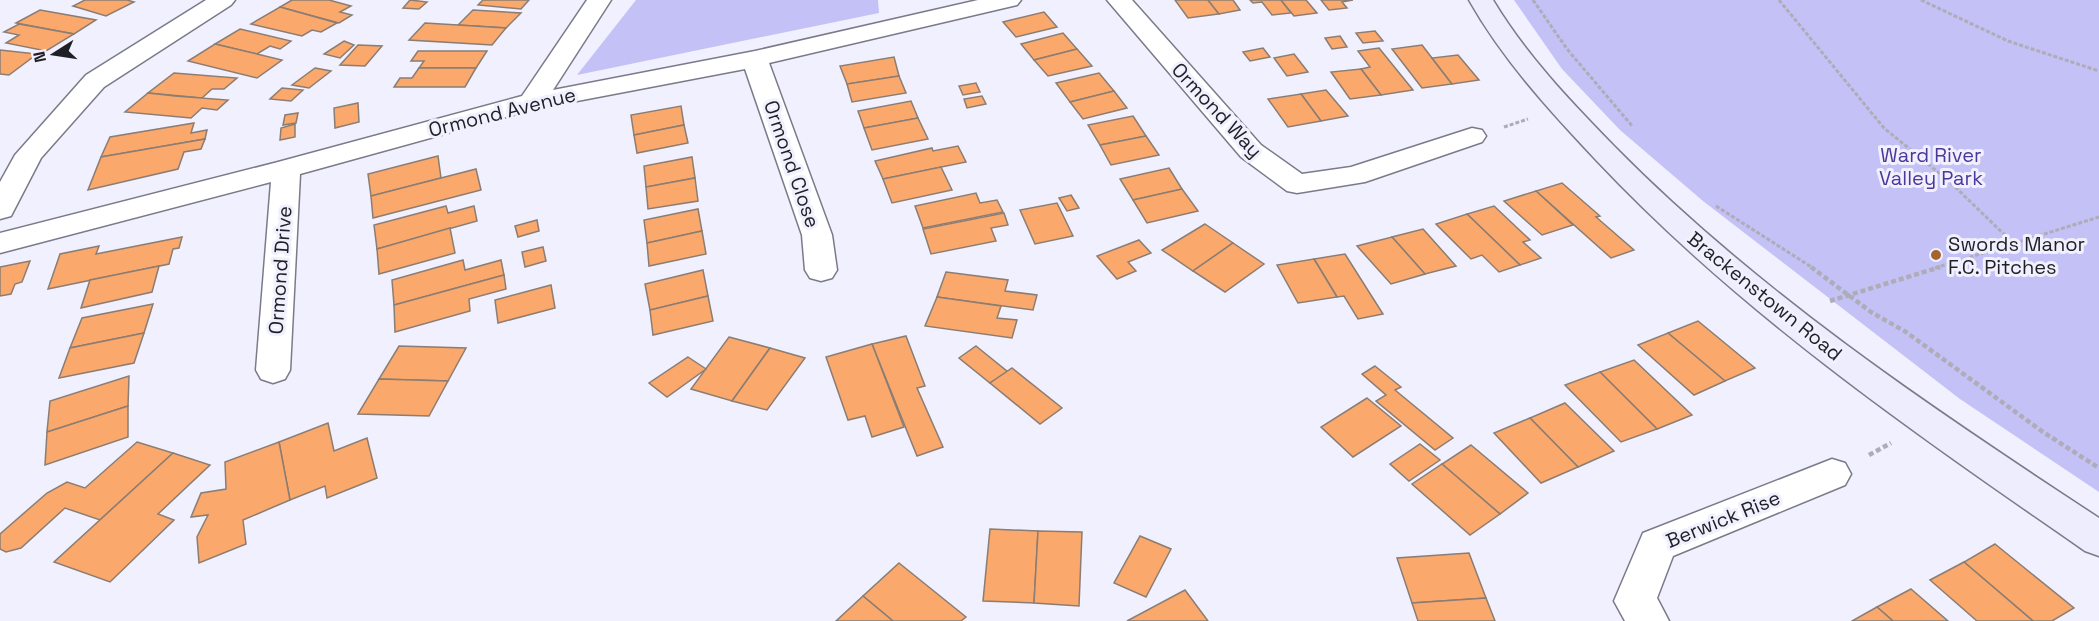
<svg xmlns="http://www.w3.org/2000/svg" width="2099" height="621" font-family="'Space Grotesk',sans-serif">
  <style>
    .green { fill: #c4c1f6 }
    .building { fill: #faa86c; stroke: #8b7d73; stroke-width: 1.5 }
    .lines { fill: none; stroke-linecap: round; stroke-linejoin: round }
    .street-casing { stroke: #7b7a89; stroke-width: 3 }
    .secondary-casing { stroke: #7b7a89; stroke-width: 3 }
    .path-far1 { stroke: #adacb7; stroke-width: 3; stroke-dasharray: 4 2; stroke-linecap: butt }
    .path { stroke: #adacb7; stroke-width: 4.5; stroke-dasharray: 5 3; stroke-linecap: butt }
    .street { fill: #fff; fill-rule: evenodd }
    .secondary { fill: #eeedfe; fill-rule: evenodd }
    .poi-dot { fill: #a5632f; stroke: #f1f0fe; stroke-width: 2 }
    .labels { text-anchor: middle; stroke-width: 6; stroke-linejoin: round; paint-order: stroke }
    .street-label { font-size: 20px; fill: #1f1f25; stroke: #f1f0fe }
    .park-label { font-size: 20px; fill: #4c379a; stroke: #f1f0fe }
    .poi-label { font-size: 20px; fill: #1f1f25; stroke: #f1f0fe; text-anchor: start }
  </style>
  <rect width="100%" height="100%" fill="#f1f0fe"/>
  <g class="green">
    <polygon points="636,0 878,0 879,13 577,75"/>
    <polygon points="1514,0 2099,0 2099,492 1960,399 1703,201 1620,130 1562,69"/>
  </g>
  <g class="building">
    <polygon points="85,0 127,0 134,2 106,16 73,6"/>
    <polygon points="292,0 329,0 351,6 340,12 352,15 339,23 280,7"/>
    <polygon points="410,0 427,2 419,9 403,8"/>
    <polygon points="483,0 529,0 521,9 478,5"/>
    <polygon points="1175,0 1208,0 1219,14 1188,18"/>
    <polygon points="1208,0 1233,0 1240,10 1219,14"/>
    <polygon points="1250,0 1281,0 1291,13 1272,15 1262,2 1253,3"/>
    <polygon points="1281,0 1306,0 1317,13 1294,16"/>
    <polygon points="1321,0 1353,0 1342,2 1347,8 1329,10"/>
    <polygon points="280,7 337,23 321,32 312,30 302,36 251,24"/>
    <polygon points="40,10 96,20 74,34 16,23"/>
    <polygon points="473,10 521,13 506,28 458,25"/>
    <polygon points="1044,12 1057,27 1016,37 1003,22"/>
    <polygon points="425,23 458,25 506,28 492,45 409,40"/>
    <polygon points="19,24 74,34 46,51 6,43 19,35 4,32"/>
    <polygon points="240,29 291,41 280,49 270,46 257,54 215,44"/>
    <polygon points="1375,31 1383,41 1363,43 1356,33"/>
    <polygon points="1063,33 1077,49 1034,60 1021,44"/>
    <polygon points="1340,36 1347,47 1332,49 1325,38"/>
    <polygon points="344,41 354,45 340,58 324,54"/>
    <polygon points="215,44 257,54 282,60 257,78 188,61"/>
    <polygon points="358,45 382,46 365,66 340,65"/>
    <polygon points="1422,45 1452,84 1422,88 1392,49"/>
    <polygon points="1263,48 1270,57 1250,61 1243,52"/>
    <polygon points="1379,48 1413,90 1381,95 1361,69 1370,67 1358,51"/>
    <polygon points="1077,49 1092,66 1048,76 1034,60"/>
    <polygon points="0,50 37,54 9,75 0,74"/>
    <polygon points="418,51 487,51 476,68 419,68 424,61 411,61"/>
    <polygon points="1294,54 1308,72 1287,76 1274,58"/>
    <polygon points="1458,55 1479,80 1452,84 1432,58"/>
    <polygon points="894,57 899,76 847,84 840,66"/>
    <polygon points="315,68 331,71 309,88 292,85"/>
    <polygon points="419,68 476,68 465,87 394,87 400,78 412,78"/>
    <polygon points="1361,69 1381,95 1350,99 1331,72"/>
    <polygon points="174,73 237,78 224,89 212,89 202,98 148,93"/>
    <polygon points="1099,73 1114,91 1070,102 1056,83"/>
    <polygon points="899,76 906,93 852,102 847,84"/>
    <polygon points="976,83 980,92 963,95 959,86"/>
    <polygon points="282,88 303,90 291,101 270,99"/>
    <polygon points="1326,90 1348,116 1321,121 1301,94"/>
    <polygon points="1114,91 1127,108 1083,119 1070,102"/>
    <polygon points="148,93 175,96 228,100 217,110 202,108 191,118 125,112"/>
    <polygon points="1301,94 1321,121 1288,127 1268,99"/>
    <polygon points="982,96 986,104 967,108 964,99"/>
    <polygon points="911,101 918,118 864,128 858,111"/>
    <polygon points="358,103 359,122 335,128 334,108"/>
    <polygon points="681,106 684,125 634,135 631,115"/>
    <polygon points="298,113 296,123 283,125 285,115"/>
    <polygon points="1133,116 1146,136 1100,145 1088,125"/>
    <polygon points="918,118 928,139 872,150 864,128"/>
    <polygon points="194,123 191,133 207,130 205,139 101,157 110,137"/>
    <polygon points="295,124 295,137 280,140 281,128"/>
    <polygon points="684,125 688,143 637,153 634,135"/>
    <polygon points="1146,136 1159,155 1111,165 1100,145"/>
    <polygon points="205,139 201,149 184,152 178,169 88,190 101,157"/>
    <polygon points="958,146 966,162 883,179 875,161 932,148 933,151"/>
    <polygon points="438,156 441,178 371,196 368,174"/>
    <polygon points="692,157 695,178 646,187 644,166"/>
    <polygon points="941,167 952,190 892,203 883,179"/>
    <polygon points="1169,168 1182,189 1133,200 1120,179"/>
    <polygon points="476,169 481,190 373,218 371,196"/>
    <polygon points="695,178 698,201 648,209 646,187"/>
    <polygon points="1562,183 1600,216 1596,217 1634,250 1611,258 1536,191"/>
    <polygon points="1182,189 1198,211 1147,223 1133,200"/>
    <polygon points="1536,191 1573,225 1542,235 1504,201"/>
    <polygon points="976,193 980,203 997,200 1003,212 923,228 915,206"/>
    <polygon points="1071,195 1079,208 1067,211 1059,198"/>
    <polygon points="1057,203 1073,236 1035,244 1020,210"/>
    <polygon points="446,206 448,213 474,206 477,221 377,249 374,225"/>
    <polygon points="1494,206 1530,240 1523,242 1541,258 1520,265 1467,214"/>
    <polygon points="698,209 702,231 647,243 644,220"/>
    <polygon points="1004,213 1008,225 991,228 996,241 931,254 923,229"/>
    <polygon points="1467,214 1520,265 1499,272 1482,255 1471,259 1436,224"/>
    <polygon points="537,220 539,231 518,237 515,226"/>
    <polygon points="1205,224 1233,243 1193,271 1162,250"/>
    <polygon points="450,228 455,253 379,274 377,249"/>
    <polygon points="1423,229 1456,266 1425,274 1392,237"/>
    <polygon points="702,231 706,254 649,266 647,243"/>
    <polygon points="182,237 179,248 173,249 169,264 48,289 60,254 99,246 96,254"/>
    <polygon points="1392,237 1425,274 1391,284 1357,246"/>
    <polygon points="1139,240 1151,253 1128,262 1136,271 1117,279 1097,256"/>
    <polygon points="1233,243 1264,264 1225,292 1193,271"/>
    <polygon points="543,247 546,261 525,267 522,252"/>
    <polygon points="1345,254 1383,314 1358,319 1344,296 1337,297 1314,259"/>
    <polygon points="1314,259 1337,297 1298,303 1277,265"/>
    <polygon points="463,260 465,270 501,260 504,275 394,305 392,280"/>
    <polygon points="30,261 22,282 15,284 11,294 0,296 0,267"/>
    <polygon points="159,266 152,292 81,308 90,280"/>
    <polygon points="703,270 708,296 650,310 645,284"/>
    <polygon points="946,272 1008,280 1005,291 1037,295 1033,310 937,297"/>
    <polygon points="504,275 506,289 469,299 470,311 395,332 394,305"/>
    <polygon points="551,285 555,308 498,323 495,300"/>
    <polygon points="708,296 713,321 653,335 650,310"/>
    <polygon points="937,297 1001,306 997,318 1017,320 1012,338 925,326"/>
    <polygon points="153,304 144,333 70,348 82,318"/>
    <polygon points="1698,321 1755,368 1725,381 1668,333"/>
    <polygon points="144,333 134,363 59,378 70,348"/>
    <polygon points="1668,333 1725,381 1694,395 1638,345"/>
    <polygon points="906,336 925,386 917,388 943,447 917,456 872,344"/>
    <polygon points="729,337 770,348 732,401 691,389"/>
    <polygon points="872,344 904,427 872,437 865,416 848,420 826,357"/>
    <polygon points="399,346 466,348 448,381 379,379"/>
    <polygon points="976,346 1008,372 990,383 959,358"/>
    <polygon points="770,348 805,358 767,410 732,401"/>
    <polygon points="688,357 706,369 667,397 649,383"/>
    <polygon points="1634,360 1692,415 1657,429 1600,372"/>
    <polygon points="1375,366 1401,387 1395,390 1453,438 1435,450 1376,401 1386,395 1362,374"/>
    <polygon points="1012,368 1062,408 1040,424 990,383"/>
    <polygon points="1600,372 1657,429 1621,442 1565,385"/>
    <polygon points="129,376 128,406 47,432 50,401"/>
    <polygon points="379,379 448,381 429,416 358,414"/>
    <polygon points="1367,398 1401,426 1353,457 1321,427"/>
    <polygon points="1565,403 1614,451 1578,467 1530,418"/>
    <polygon points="128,406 128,437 45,465 47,432"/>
    <polygon points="1530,418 1578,467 1541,483 1494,433"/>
    <polygon points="328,423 334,451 367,438 377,478 327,498 325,486 290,500 279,442"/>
    <polygon points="137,442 173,453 100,520 65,508 21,548 6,552 0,549 0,534 47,493 67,482 85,488"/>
    <polygon points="279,442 290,500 243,520 246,544 199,563 197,537 208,515 191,517 201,493 226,489 225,462"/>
    <polygon points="1420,444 1440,460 1409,481 1390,464"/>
    <polygon points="1471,445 1528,493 1500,514 1442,464"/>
    <polygon points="173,453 210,465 158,514 174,520 110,582 54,562"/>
    <polygon points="1442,464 1500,514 1470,535 1412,484"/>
    <polygon points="990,529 1038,531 1034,603 983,601"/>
    <polygon points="1038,531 1082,532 1079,606 1034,603"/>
    <polygon points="1140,536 1171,549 1146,597 1114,583"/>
    <polygon points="1995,544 2074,608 2052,621 2033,621 1964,562"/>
    <polygon points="1469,553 1486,598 1412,603 1397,558"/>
    <polygon points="1964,562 2033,621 1977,621 1930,580"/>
    <polygon points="899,563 966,617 961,621 893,621 863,596"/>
    <polygon points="1911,589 1948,621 1893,621 1877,607"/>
    <polygon points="1185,590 1208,621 1127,621"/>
    <polygon points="863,596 893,621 836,621"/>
    <polygon points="1486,598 1495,621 1418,621 1412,603"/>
    <polygon points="1877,607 1893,621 1852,621"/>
  </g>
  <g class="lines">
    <g class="street-casing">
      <g id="street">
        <polygon points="206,0 235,0 231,5 104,87 41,158 11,216 0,219 0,182 15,155 86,75"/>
        <polygon points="587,0 611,0 553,90 755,51 978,0 1021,0 1017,5 769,63 832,235 837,270 832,278 821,281 810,278 805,270 802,235 745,69 535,109 300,174 290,370 285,379 273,383 261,379 256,370 271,182 0,253 0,233 278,162 522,96"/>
        <polygon points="1107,0 1132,0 1261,145 1302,174 1351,167 1472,128 1482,130 1486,136 1482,142 1365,182 1297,193 1287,191 1241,157"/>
        <polygon points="1832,459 1845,463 1851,474 1845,485 1673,556 1657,598 1669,621 1625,621 1614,601 1643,533"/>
      </g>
    </g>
    <g class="secondary-casing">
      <path id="secondary" d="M 1469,0 L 1493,0 C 1526,55 1570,101 1614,146 C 1758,292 1928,406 2099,518 L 2099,556 L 2085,551 C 1913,432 1740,313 1596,160 C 1549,110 1503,60 1469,0 Z"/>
    </g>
    <g class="path-far1">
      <polyline points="1533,0 1567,49 1633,127"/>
      <polyline points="1779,0 1884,128 1950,182 2013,243"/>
      <polyline points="1921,0 2008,41 2099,71"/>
      <polyline points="1504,127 1528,119"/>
      <polyline points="1716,206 1813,268"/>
      <polyline points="1935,268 2099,217"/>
    </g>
    <g class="path">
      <polyline points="1811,267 1871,312 1906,332 2043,432 2099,468"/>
      <polyline points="1830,301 1940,267"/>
      <polyline points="1869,455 1891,443"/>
    </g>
    <use href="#street" class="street"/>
    <use href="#secondary" class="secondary"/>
  </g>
  <circle class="poi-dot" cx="1936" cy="255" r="6"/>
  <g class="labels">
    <g class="street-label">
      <text transform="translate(1217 110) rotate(47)" y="7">Ormond Way</text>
      <text transform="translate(502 112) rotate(-14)" y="7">Ormond Avenue</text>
      <text transform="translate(792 164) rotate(71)" y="7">Ormond Close</text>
      <text transform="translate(280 270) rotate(-86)" y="7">Ormond Drive</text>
      <text transform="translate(1765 296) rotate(39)" y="7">Brackenstown Road</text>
      <text transform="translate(1723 519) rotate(-22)" y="7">Berwick Rise</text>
    </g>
    <g class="park-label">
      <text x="1931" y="162">Ward River<tspan x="1931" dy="23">Valley Park</tspan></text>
    </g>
    <g class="poi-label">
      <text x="1948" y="251">Swords Manor<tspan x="1948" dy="23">F.C. Pitches</tspan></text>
    </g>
  </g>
  <g transform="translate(54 54) rotate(258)" stroke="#f1f0fe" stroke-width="4.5" paint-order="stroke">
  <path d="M0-4.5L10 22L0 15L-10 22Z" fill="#1f1f25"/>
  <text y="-9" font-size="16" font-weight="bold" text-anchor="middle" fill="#1f1f25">N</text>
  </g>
</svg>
